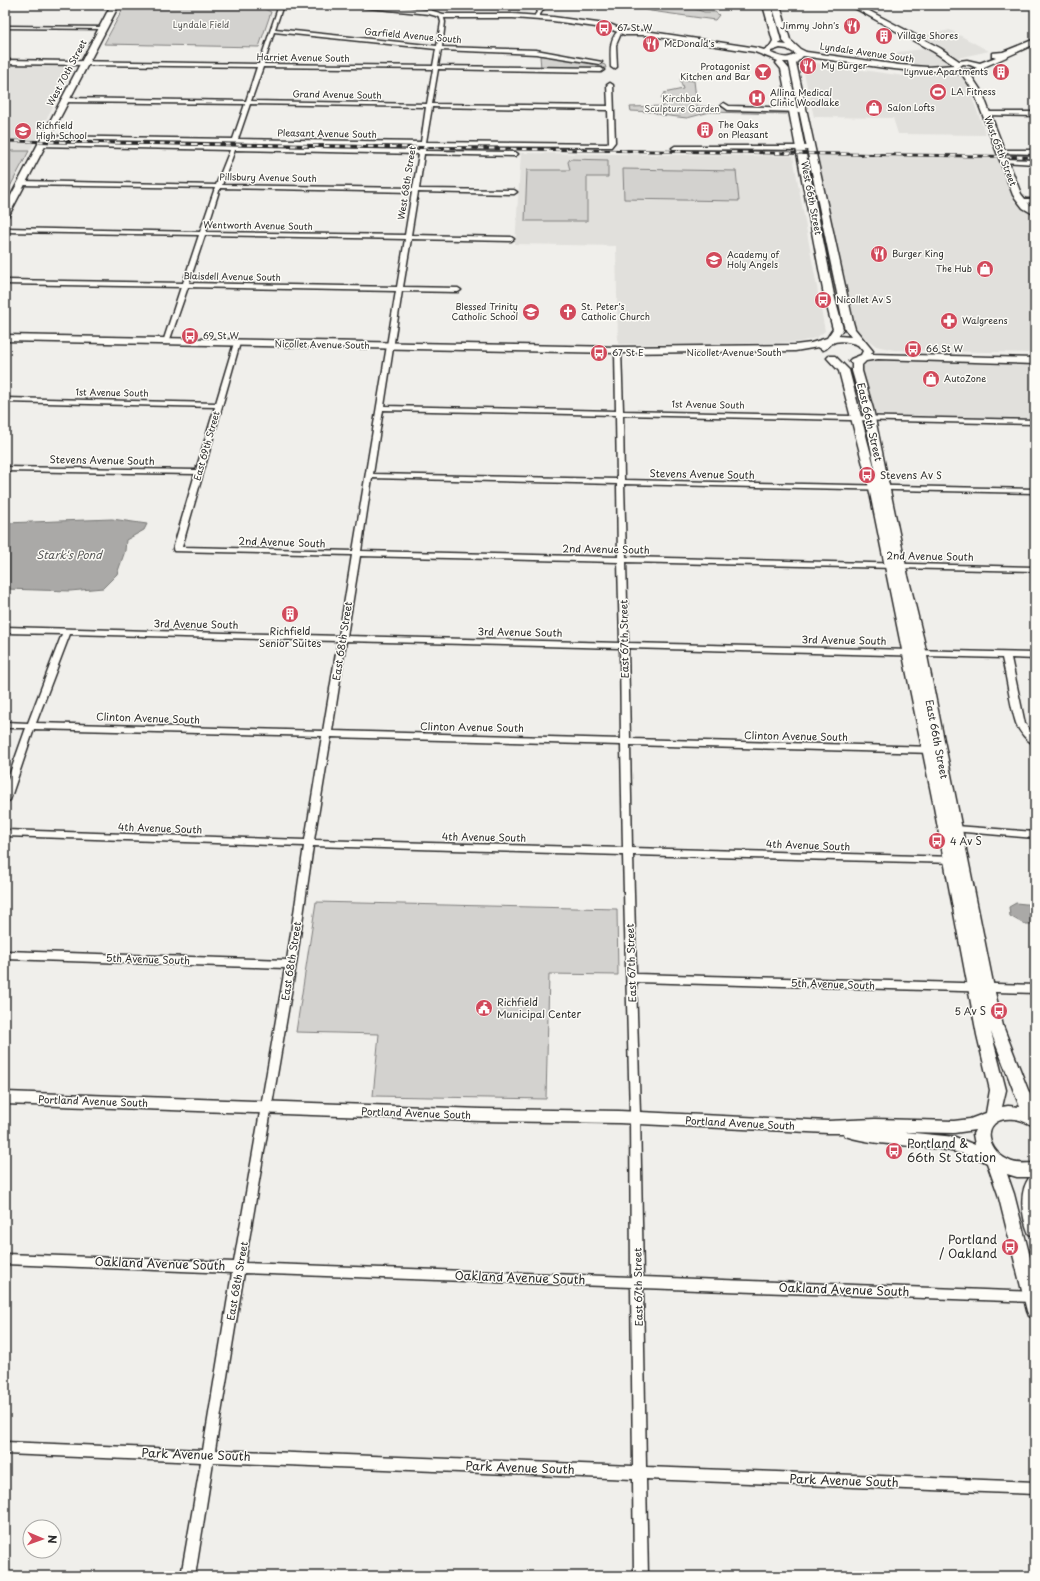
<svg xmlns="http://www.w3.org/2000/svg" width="1040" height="1581" font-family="'Playpen Sans',sans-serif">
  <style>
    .built { fill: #e1e0dc }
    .green { fill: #d3d2cf; stroke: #7f7e7d }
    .water { fill: #aaa9a7; stroke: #777775 }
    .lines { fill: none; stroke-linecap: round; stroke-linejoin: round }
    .street-casing { stroke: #2b2b2b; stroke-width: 3 }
    .secondary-casing { stroke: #2b2b2b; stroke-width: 3 }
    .street { fill: #fdfcf7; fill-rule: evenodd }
    .secondary { fill: #fdfcf7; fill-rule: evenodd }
    .rail-casing { stroke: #2b2b2b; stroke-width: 3 }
    .rail { stroke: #fdfcf7; stroke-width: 2; stroke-dasharray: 5.5; stroke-linecap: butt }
    .labels { text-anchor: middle; stroke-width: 3; stroke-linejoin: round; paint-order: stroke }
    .far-park-label { font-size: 9px; fill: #555554; stroke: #fdfcf7 }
    .far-poi-label { font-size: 9px; fill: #2b2b2b; stroke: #fdfcf7; text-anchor: start }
    .far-street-label { font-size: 9px; fill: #2b2b2b; stroke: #fdfcf7 }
    .street-label { font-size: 10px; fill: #2b2b2b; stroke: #fdfcf7 }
    .poi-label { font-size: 10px; fill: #2b2b2b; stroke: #fdfcf7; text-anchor: start }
    .water-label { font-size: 11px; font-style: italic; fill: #575756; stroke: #fdfcf7 }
    .near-poi-label { font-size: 12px; fill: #2b2b2b; stroke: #fdfcf7; text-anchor: start }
    .near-street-label { font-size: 12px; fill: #2b2b2b; stroke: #fdfcf7 }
  </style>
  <rect width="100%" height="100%" fill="#f0efeb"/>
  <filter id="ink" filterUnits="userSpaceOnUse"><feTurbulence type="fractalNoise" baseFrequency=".025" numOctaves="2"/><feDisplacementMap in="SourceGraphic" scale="8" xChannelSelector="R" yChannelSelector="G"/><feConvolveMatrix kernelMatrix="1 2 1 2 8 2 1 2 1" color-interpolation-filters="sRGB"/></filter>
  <g filter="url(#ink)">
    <g class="built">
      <polygon points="950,30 989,51 949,60 950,63 946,65 956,76 964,76 986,135 898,134 893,118 814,117 802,64 808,62 904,76 897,52 943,47 922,36"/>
      <polygon points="5,64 75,65 5,197"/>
      <polygon points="521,153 793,156 825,331 816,338 799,342 704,345 618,344 616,246 515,244"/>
      <polygon points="807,155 998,158 1014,201 1035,215 1035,353 894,350 876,346 859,333 850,319"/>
      <polygon points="874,358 1035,358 1035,420 871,414 861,368"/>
    </g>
    <g class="green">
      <polygon points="125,5 219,5 218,7 263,8 271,12 259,47 104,44"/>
      <polygon points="415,5 535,5 526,10 515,10 459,9"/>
      <polygon points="641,5 683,5 704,12 715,12 719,15 715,20 651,11 644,9"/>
      <polygon points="544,55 602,64 605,65 606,68 541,68 540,56"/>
      <polygon points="680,79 694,81 697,106 787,111 787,114 710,112 687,118 661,115 653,112 631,111 630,107 663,106 664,102 661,98 664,93 683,89"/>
      <polygon points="5,151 29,151 5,196"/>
      <polygon points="570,159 608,160 608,177 587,177 587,221 525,221 527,170 570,170 568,162"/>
      <polygon points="623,169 736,171 739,201 624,199"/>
      <polygon points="316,902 617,909 618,975 549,974 546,1099 373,1096 379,1034 296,1032"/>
    </g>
    <g class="water">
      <polygon points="112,519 147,524 144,530 126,540 125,551 117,574 103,588 70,591 5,589 5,523"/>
      <polygon points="1016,903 1035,905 1035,924 1024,924 1010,916 1009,907"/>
    </g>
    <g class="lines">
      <g class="street-casing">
        <g id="street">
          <path d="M 279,5 L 283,5 L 275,29 L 437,46 L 441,22 L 439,15 L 441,14 L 443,15 L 445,22 L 442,47 L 536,50 L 602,62 L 599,64 L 536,54 L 441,50 L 438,66 L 601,68 L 604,70 L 601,72 L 438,69 L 432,104 L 608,106 L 607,85 L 610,83 L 613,85 L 615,142 L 611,147 L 426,146 L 425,151 L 515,152 L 518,154 L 515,156 L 424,154 L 419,189 L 514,190 L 517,192 L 514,194 L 418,192 L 411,235 L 511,237 L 514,239 L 511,241 L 411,239 L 403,287 L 458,288 L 461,290 L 458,292 L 402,291 L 384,406 L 616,411 L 615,350 L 618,348 L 621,350 L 623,411 L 1035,420 L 1035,424 L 623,415 L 624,480 L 1035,489 L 1035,493 L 624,484 L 626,557 L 1035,567 L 1035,571 L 626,562 L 628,643 L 1035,653 L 1035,659 L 1011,658 L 1025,724 L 1035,736 L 1035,744 C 1027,742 1019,731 1016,723 C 1010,705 1007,678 1002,658 L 628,648 L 630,739 L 934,747 L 938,750 L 934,753 L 630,745 L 632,848 L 955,857 L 958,858 L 960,860 L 958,862 L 955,863 L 633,855 L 636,974 L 1035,985 L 1035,993 L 636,982 L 640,1113 L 643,1277 L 1035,1292 L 1035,1302 L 643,1288 L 646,1467 L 1035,1482 L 1035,1494 L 646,1479 L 648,1576 L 634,1576 L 633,1479 L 213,1462 L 195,1576 L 181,1576 L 201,1462 L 5,1454 L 5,1442 L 203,1450 L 232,1273 L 5,1264 L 5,1254 L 234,1262 L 285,968 L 5,959 L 5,951 L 287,960 L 304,846 L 5,836 L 5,830 L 305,840 L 322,736 L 34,729 L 10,800 L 5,803 L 5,787 L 26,728 L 5,728 L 5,722 L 28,723 L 62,634 L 5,633 L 5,627 L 339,636 L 352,555 L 174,551 L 173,549 L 195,474 L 5,471 L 5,467 L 196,470 L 215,407 L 5,402 L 5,398 L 216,403 L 234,343 L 235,342 L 239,342 L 240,343 L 182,547 L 353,551 L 396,291 L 188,287 L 169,342 L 166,344 L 164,343 L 163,342 L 181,287 L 5,284 L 5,280 L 183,283 L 199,235 L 5,232 L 5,228 L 200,232 L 215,188 L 21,185 L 18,183 L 21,181 L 216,185 L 230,150 L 38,146 L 38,144 L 40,143 L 419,150 L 420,146 L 44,139 L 41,137 L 42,136 L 233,139 L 245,104 L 64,102 L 61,100 L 64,98 L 246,101 L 257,67 L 5,64 L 5,60 L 259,64 ZM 274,32 L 436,49 L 433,66 L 264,64 ZM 263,67 L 433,69 L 427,104 L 251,101 ZM 250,104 L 426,107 L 421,142 L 238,139 ZM 432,107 L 608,110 L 609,142 L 607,144 L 426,142 ZM 235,150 L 419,154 L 413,188 L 222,185 ZM 220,188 L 412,192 L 405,235 L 206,232 ZM 205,235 L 405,239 L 397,287 L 189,283 ZM 383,410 L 616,415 L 617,479 L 373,474 ZM 372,478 L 617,484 L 618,557 L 361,551 ZM 360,556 L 618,562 L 620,643 L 347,636 ZM 70,634 L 338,641 L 323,731 L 36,723 ZM 346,641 L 620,648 L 621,739 L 332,731 ZM 331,737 L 621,745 L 623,848 L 314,840 ZM 313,846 L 623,855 L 630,1113 L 631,1277 L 245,1263 L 296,964 ZM 244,1273 L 631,1287 L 633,1466 L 215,1450 Z"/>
          <polygon points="542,5 546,5 539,16 535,16 535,15"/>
          <polygon points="5,26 103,27 105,28 103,29 5,28"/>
          <path d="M 620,30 L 622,31 L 616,45 L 617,67 L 614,69 L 611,67 C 611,55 608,37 620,30 Z"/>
          <polygon points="724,103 729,106 802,108 805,110 802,112 728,110 721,105"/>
          <polygon points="986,112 1035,112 1035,116 984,115 983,114"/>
          <polygon points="675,146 810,146 813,148 810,150 673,149 672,148"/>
          <polygon points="1001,150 1035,150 1035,154 999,153 999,151"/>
          <polygon points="1004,159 1035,160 1035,164 1002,162 1002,160"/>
          <polygon points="1021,199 1035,199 1035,203 1019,202 1019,200"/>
          <polygon points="956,826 1035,832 1035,838 953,831 951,829 953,827"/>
        </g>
      </g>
      <g class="secondary-casing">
        <g id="secondary">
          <polygon points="111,5 119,5 9,215 5,218 5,207"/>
          <path d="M 354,5 L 380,5 L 430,10 L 443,14 L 513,14 L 553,17 L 612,25 L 626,31 L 645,31 L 757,48 L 764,50 L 770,46 L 773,41 L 763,5 L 771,5 L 781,41 L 779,44 L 787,45 L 783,41 L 772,5 L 780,5 L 790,40 L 800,49 L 806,52 L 899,65 L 927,67 L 954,65 L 934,52 L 849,5 L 858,5 L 940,48 L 959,61 L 967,60 L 980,63 L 996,57 L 992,57 L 992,53 L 1003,52 L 1035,39 L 1035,44 L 984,67 L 984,71 L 970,74 L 982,92 L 1021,194 L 1029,204 L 1035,208 L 1035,215 L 1023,208 L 1013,195 L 974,92 L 962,74 L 946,73 L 943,71 L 913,71 L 885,68 L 803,56 L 796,63 L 853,322 L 855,329 L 873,351 L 871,354 L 1035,358 L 1035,364 L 878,359 L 866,361 L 862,365 L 862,371 L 873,409 L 908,576 L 924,641 L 994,988 L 1003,1026 L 1028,1090 L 1035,1104 L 1035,1126 C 1028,1124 1023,1120 1015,1119 C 982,1115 983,1148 1008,1160 C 1016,1165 1026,1163 1035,1163 L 1035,1236 L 1029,1234 C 1022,1218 1018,1191 1030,1177 L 1017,1177 L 1007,1174 L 1014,1194 L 1035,1277 L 1035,1319 L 1029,1316 L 1027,1311 L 998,1194 L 987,1163 C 983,1160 976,1158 970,1156 C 930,1142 886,1149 845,1136 L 844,1133 L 828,1133 L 619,1123 L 481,1121 L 5,1104 L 5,1092 L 481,1109 L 619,1111 L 828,1121 L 875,1119 L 954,1121 L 970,1119 L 986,1113 L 990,1090 L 977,1035 L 933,802 L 869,488 L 839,371 L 827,358 L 829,356 L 835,356 L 849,370 L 877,478 L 863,409 L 852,371 L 852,364 L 849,361 L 851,359 L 861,355 L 863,351 L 858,345 C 849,342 839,339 831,344 C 828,347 827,349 823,350 L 818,347 L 795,351 L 618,353 L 5,341 L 5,335 L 618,347 L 795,345 L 811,343 L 827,338 L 833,329 L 824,295 L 781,69 L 776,63 L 778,61 L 755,52 L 645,35 L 625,35 L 610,29 L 553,21 L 513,18 L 443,18 L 429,14 L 358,7 ZM 780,48 L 787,49 L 796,54 C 788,60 780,57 771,53 L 771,51 ZM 783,62 L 789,62 L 843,322 L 845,329 L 851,337 L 838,336 L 843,329 L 834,295 L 789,69 ZM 963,64 L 970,65 L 977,68 L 971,70 L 956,69 ZM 991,1032 L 1020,1107 L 1008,1106 L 1002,1107 L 1006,1090 ZM 975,1130 L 973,1134 L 975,1145 L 955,1137 L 904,1132 L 954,1133 Z"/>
        </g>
      </g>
      <use href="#street" class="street"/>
      <use href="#secondary" class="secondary"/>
      <g class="rail-casing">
        <polyline id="rail" points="5,141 1035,157"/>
      </g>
      <use href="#rail" class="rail"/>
    </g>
  </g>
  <defs>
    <g id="restaurant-disc" transform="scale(0.9)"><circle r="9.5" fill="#d1495b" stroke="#fdfcf7"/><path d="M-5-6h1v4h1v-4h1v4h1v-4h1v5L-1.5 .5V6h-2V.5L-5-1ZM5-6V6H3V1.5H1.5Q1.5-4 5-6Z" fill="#fff"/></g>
    <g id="bus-disc" transform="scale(0.9)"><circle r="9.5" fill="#d1495b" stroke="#fdfcf7"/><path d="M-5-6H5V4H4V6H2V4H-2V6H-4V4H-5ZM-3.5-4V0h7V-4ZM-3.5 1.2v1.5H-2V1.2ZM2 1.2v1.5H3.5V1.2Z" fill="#fff"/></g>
    <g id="building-disc" transform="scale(0.9)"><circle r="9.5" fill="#d1495b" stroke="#fdfcf7"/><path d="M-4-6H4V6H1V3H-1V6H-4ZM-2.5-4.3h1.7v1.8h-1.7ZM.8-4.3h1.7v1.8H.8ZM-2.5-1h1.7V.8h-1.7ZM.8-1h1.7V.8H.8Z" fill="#fff"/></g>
    <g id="bar-disc" transform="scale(0.9)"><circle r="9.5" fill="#d1495b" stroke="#fdfcf7"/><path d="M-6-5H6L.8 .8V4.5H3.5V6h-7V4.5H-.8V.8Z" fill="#fff"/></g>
    <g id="stadium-disc" transform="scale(0.9)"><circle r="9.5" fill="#d1495b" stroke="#fdfcf7"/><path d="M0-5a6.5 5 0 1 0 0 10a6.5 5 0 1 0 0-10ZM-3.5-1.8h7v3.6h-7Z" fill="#fff"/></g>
    <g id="hospital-disc" transform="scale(0.9)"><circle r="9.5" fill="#d1495b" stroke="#fdfcf7"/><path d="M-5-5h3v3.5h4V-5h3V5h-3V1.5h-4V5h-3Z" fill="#fff"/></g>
    <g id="shop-disc" transform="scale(0.9)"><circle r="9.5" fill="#d1495b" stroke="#fdfcf7"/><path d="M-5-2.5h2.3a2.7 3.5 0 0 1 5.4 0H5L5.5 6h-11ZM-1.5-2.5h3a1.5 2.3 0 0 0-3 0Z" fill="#fff"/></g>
    <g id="school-disc" transform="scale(0.9)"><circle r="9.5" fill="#d1495b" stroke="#fdfcf7"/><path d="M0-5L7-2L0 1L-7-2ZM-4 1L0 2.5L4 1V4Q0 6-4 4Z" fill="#fff"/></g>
    <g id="church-disc" transform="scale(0.9)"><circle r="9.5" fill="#d1495b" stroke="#fdfcf7"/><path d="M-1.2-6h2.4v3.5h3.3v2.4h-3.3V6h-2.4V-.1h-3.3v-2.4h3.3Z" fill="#fff"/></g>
    <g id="pharmacy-disc" transform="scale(0.9)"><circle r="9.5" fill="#d1495b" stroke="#fdfcf7"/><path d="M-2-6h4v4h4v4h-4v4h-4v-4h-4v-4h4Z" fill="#fff"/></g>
    <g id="civic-disc" transform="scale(0.9)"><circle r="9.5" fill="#d1495b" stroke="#fdfcf7"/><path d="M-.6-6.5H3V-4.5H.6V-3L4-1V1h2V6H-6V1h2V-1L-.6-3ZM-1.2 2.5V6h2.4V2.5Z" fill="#fff"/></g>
  </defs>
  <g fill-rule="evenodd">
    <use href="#restaurant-disc" x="852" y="26"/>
    <use href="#bus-disc" x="604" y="28"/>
    <use href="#building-disc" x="884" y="36"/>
    <use href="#restaurant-disc" x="651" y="44"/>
    <use href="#restaurant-disc" x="808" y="66"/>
    <use href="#bar-disc" x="763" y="72"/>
    <use href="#building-disc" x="1001" y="72"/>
    <use href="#stadium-disc" x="938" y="92"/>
    <use href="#hospital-disc" x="757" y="98"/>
    <use href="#shop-disc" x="874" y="108"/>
    <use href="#building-disc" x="705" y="130"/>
    <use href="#school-disc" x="23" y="131"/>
    <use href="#restaurant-disc" x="879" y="254"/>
    <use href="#school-disc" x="714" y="260"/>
    <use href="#shop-disc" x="985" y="269"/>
    <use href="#bus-disc" x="823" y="300"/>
    <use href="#school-disc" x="531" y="312"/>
    <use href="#church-disc" x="568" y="312"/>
    <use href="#pharmacy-disc" x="949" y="321"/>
    <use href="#bus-disc" x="190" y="336"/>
    <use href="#bus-disc" x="913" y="349"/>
    <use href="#bus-disc" x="599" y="353"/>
    <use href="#shop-disc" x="931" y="379"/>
    <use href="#bus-disc" x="867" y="475"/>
    <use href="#building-disc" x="290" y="614"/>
    <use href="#bus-disc" x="937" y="841"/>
    <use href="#civic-disc" x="484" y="1008"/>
    <use href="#bus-disc" x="999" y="1011"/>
    <use href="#bus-disc" x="894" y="1151"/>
    <use href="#bus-disc" x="1010" y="1247"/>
  </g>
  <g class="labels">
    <g class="far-park-label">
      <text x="201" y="28">Lyndale Field</text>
      <text x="682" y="102">Kirchbak<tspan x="682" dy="10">Sculpture Garden</tspan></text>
    </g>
    <g class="far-poi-label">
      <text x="839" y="29" text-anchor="end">Jimmy John's</text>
      <text x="617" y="31">67 St W</text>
      <text x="897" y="39">Village Shores</text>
      <text x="664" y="47">McDonald's</text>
      <text x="821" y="69">My Burger</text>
      <text x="750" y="70" text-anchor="end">Protagonist<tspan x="750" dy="10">Kitchen and Bar</tspan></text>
      <text x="988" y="75" text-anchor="end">Lynvue Apartments</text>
      <text x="951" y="95">LA Fitness</text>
      <text x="770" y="96">Allina Medical<tspan x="770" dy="10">Clinic Woodlake</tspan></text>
      <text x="887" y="111">Salon Lofts</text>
      <text x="718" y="128">The Oaks<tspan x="718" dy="10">on Pleasant</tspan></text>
      <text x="36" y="129">Richfield<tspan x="36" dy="10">High School</tspan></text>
      <text x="892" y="257">Burger King</text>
      <text x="727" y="258">Academy of<tspan x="727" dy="10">Holy Angels</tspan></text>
      <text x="972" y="272" text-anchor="end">The Hub</text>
      <text x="836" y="303">Nicollet Av S</text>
      <text x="518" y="310" text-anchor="end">Blessed Trinity<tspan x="518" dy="10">Catholic School</tspan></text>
      <text x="581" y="310">St. Peter's<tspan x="581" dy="10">Catholic Church</tspan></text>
      <text x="962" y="324">Walgreens</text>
      <text x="203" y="339">69 St W</text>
      <text x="926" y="352">66 St W</text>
      <text x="612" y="356">67 St E</text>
      <text x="944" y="382">AutoZone</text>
    </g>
    <g class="far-street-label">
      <text transform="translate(413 36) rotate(5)" y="3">Garfield Avenue South</text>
      <text transform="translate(867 53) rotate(8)" y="3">Lyndale Avenue South</text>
      <text transform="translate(303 58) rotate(1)" y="3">Harriet Avenue South</text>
      <text transform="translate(67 73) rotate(-62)" y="3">West 70th Street</text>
      <text transform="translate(337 95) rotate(1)" y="3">Grand Avenue South</text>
      <text transform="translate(327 134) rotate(1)" y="3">Pleasant Avenue South</text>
      <text transform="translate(1000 151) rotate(69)" y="3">West 65th Street</text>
      <text transform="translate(268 178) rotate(1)" y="3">Pillsbury Avenue South</text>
      <text transform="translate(407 183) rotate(-81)" y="3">West 68th Street</text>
      <text transform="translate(811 198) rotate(79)" y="3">West 66th Street</text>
      <text transform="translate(258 226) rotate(1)" y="3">Wentworth Avenue South</text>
      <text transform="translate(232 277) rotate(1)" y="3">Blaisdell Avenue South</text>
      <text transform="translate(322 345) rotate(1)" y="3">Nicollet Avenue South</text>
      <text x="734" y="356">Nicollet Avenue South</text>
      <text transform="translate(112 393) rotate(1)" y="3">1st Avenue South</text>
      <text transform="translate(708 405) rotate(1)" y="3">1st Avenue South</text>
      <text transform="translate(207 446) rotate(-74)" y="3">East 69th Street</text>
    </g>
    <g class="street-label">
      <text transform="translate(870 422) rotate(77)" y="4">East 66th Street</text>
      <text transform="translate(102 460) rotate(1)" y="4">Stevens Avenue South</text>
      <text transform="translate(702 474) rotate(1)" y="4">Stevens Avenue South</text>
      <text transform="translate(282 542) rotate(2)" y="4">2nd Avenue South</text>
      <text transform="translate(606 549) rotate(1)" y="4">2nd Avenue South</text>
      <text transform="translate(930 556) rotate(1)" y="4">2nd Avenue South</text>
      <text transform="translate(196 624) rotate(1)" y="4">3rd Avenue South</text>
      <text transform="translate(520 632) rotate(1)" y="4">3rd Avenue South</text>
      <text transform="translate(624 639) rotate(-91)" y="4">East 67th Street</text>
      <text transform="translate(844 640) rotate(1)" y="4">3rd Avenue South</text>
      <text transform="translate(342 641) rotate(-81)" y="4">East 68th Street</text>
      <text transform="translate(148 718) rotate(2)" y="4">Clinton Avenue South</text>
      <text transform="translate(472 727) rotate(1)" y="4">Clinton Avenue South</text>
      <text transform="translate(796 736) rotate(1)" y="4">Clinton Avenue South</text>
      <text transform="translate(937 739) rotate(79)" y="4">East 66th Street</text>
      <text transform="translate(160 828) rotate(2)" y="4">4th Avenue South</text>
      <text transform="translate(484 837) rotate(1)" y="4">4th Avenue South</text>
      <text transform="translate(808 845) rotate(2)" y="4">4th Avenue South</text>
      <text transform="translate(148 959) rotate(2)" y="4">5th Avenue South</text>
      <text transform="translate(291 961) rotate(-81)" y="4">East 68th Street</text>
      <text transform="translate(631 963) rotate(-92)" y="4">East 67th Street</text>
      <text transform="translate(833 984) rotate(2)" y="4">5th Avenue South</text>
      <text transform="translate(93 1101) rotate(2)" y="4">Portland Avenue South</text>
      <text transform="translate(416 1113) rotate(2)" y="4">Portland Avenue South</text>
      <text transform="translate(740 1123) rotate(3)" y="4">Portland Avenue South</text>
      <text transform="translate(237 1281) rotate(-80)" y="4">East 68th Street</text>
      <text transform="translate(638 1287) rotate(-91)" y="4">East 67th Street</text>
    </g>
    <g class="poi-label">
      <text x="880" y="479">Stevens Av S</text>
      <text x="290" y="635" text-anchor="middle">Richfield<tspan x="290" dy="12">Senior Suites</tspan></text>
      <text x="950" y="845">4 Av S</text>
      <text x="497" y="1006">Richfield<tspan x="497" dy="12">Municipal Center</tspan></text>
      <text x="986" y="1015" text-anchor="end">5 Av S</text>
    </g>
    <g class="water-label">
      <text x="69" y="559">Stark's Pond</text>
    </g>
    <g class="near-poi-label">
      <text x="907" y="1148">Portland &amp;<tspan x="907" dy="14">66th St Station</tspan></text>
      <text x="997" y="1244" text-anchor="end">Portland<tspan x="997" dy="14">/ Oakland</tspan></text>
    </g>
    <g class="near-street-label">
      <text transform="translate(160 1264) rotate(2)" y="4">Oakland Avenue South</text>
      <text transform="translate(520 1278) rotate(2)" y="4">Oakland Avenue South</text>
      <text transform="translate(844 1290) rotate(2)" y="4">Oakland Avenue South</text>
      <text transform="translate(196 1455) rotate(2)" y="4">Park Avenue South</text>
      <text transform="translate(520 1468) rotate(2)" y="4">Park Avenue South</text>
      <text transform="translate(844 1481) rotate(2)" y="4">Park Avenue South</text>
    </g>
  </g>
  <rect width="1040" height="1581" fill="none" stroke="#fdfcf7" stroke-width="20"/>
  <rect x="10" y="10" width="1020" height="1561" fill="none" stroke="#2b2b2b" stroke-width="1.5" filter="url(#ink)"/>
  <g transform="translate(42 1539) rotate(92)"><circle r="19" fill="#fdfcf7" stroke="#a9a8a5"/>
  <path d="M0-3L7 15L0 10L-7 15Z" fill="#d1495b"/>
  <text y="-6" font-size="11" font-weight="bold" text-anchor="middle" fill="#2b2b2b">N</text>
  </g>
</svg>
